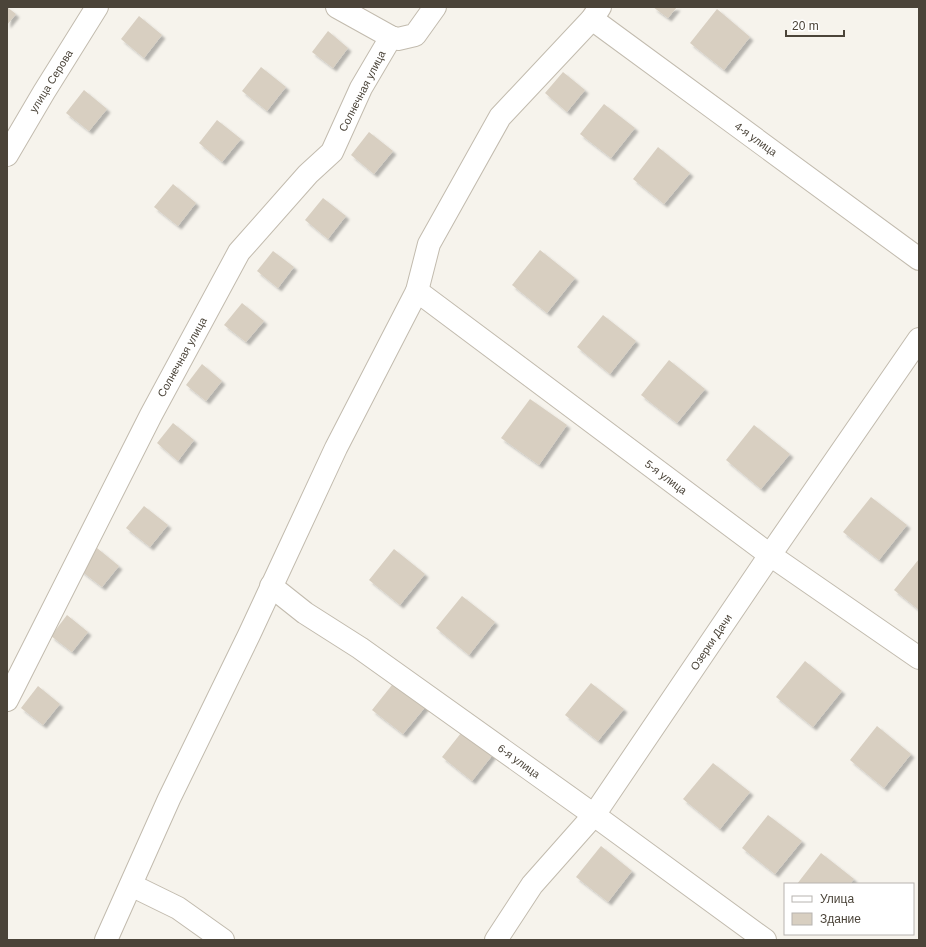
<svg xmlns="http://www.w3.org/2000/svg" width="926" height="947" font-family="Arial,sans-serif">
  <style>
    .building { fill: #d8cfc1; filter: url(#shadow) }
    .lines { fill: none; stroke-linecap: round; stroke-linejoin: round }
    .minor-casing { stroke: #c2bbae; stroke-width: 24 }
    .minor { stroke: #fff; stroke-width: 22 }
    .labels { text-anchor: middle; stroke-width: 4; stroke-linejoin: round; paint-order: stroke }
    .street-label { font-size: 11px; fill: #4b4439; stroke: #fff }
  </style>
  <defs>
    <filter id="shadow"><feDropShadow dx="3.5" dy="3.5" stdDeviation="1" flood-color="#0004"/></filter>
  </defs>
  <rect width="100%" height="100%" fill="#f6f3ec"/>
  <g class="building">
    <polygon points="7,7 16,14 7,25"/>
    <polygon points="653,7 677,7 668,18"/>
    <polygon points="717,9 750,37 724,70 690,43"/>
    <polygon points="139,16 162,35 144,58 121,39"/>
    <polygon points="328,31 348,48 333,68 312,52"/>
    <polygon points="261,67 286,87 267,111 242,91"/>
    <polygon points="563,72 585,90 567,112 545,93"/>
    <polygon points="84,90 107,109 89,131 66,113"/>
    <polygon points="604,104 635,128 611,158 580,134"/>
    <polygon points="217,120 241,139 222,162 199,143"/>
    <polygon points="369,132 393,151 374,174 351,155"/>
    <polygon points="658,147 690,173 664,204 633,179"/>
    <polygon points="173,184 196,203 178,226 154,207"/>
    <polygon points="323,198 346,216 328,239 305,220"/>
    <polygon points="540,250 575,278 547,313 512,285"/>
    <polygon points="273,251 294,267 278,288 257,271"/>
    <polygon points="242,303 264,321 246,342 224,325"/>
    <polygon points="603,315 636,341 610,374 577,347"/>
    <polygon points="669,360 705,389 677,423 641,395"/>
    <polygon points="202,364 222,381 206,401 186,385"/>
    <polygon points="530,399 567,425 539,465 501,438"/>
    <polygon points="173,423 194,440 178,461 157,443"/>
    <polygon points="754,425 790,454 761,489 726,460"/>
    <polygon points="871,497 907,525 879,560 843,532"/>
    <polygon points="144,506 168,525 150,547 126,528"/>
    <polygon points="97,548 119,566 102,587 80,570"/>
    <polygon points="394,549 425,574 400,605 369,580"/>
    <polygon points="919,559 919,610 894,590"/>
    <polygon points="462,596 495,622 469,655 436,628"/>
    <polygon points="67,615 88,632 72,652 51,636"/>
    <polygon points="805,661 842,691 813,727 776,697"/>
    <polygon points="396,680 427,705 403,734 372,710"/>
    <polygon points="591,683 624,709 598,741 565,715"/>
    <polygon points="38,686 60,704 43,725 21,708"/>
    <polygon points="877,726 911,754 884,788 850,760"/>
    <polygon points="465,728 495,752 472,781 442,757"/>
    <polygon points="713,763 750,792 720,829 683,799"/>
    <polygon points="768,815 802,841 775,874 742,848"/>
    <polygon points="601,846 632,871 608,902 576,877"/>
    <polygon points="821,853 854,879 850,884 797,884"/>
  </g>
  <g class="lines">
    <g class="minor-casing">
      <g id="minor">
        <polyline points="337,7 391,37 398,39 415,35 435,7"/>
        <polyline points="592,19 919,259"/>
        <polyline points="7,155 44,92 97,7"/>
        <polyline points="417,291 770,555 919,658"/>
        <polyline points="271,586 305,613 360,648 594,815 765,940"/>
        <polyline points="7,700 151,415 239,252 308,174 332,152 361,88 391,37"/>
        <polyline points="131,885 178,908 223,940"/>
        <polyline points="106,940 169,799 249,635 336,448 417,291 429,244 500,117 592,19 600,7"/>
        <polyline points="496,940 532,885 594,815 770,555 919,339"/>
      </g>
    </g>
    <use href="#minor" class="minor"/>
  </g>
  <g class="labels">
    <g class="street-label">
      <text transform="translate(51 81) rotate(-58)" y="4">улица Серова</text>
      <text transform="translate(362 91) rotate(-63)" y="4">Солнечная улица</text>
      <text transform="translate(756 139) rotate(36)" y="4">4-я улица</text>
      <text transform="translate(182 357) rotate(-61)" y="4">Солнечная улица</text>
      <text transform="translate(666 477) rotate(37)" y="4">5-я улица</text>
      <text transform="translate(711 642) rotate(-56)" y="4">Озерки Дачи</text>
      <text transform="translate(519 761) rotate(36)" y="4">6-я улица</text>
    </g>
  </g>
  <rect width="926" height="947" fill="none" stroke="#4b4439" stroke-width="16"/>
  <rect x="784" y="883" width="130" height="52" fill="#ffffff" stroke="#b7b4b0"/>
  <rect x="792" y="896" width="20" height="6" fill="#ffffff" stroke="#b7b4b0"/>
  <text x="820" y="903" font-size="12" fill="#4b4439">Улица</text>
  <rect x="792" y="913" width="20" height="12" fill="#d8cfc1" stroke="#b7b4b0"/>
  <text x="820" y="923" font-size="12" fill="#4b4439">Здание</text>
  <path d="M786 30v6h58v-6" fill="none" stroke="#4b4439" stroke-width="2"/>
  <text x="792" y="30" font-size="12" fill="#4b4439" stroke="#ffffff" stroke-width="3" paint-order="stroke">20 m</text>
</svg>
